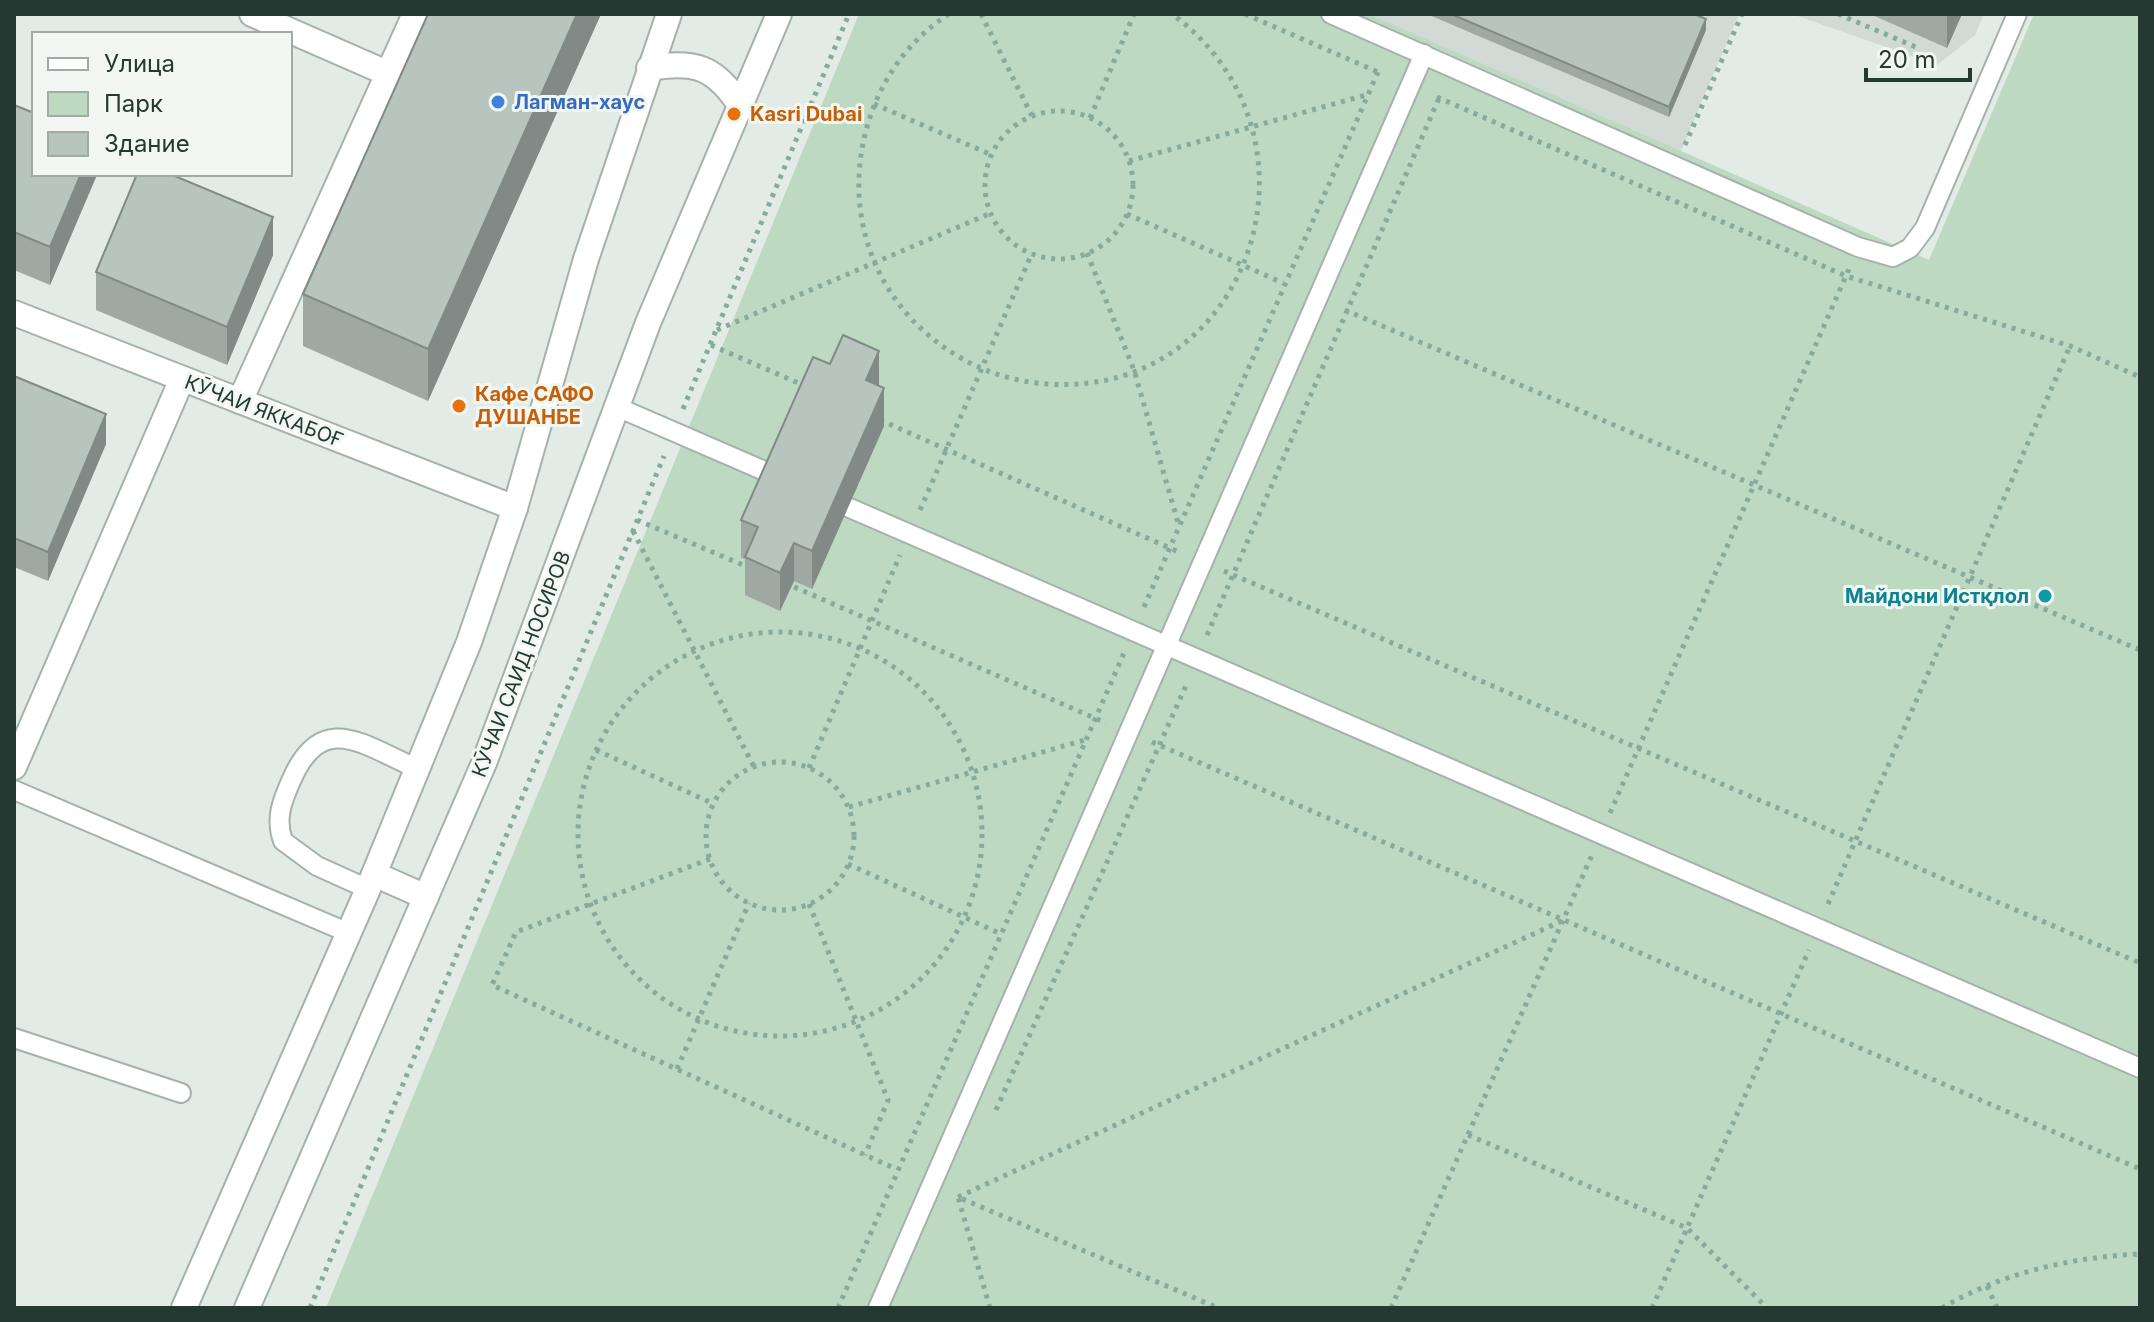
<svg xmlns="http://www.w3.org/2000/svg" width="2154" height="1322" font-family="Inter,sans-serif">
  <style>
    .built { fill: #d1dad5 }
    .green { fill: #bed9c2 }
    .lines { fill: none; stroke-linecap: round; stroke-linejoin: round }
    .service-casing { stroke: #a5b2ac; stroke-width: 22 }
    .minor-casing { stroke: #a5b2ac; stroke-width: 28 }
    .path { stroke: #86aa9c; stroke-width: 5; stroke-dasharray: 4 6; stroke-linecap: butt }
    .service { stroke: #fff; stroke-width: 18 }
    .minor { stroke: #fff; stroke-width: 24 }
    .wall { fill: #9ea9a4 }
    .shaded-wall { fill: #818a86 }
    .building { fill: #b8c5bf; stroke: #818a86; stroke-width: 2 }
    .shop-dot { fill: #3f7fe0; stroke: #f2f7f4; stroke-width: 3 }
    .food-dot { fill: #e8710a; stroke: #f2f7f4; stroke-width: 3 }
    .culture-dot { fill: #0f9aa8; stroke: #f2f7f4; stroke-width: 3 }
    .labels { text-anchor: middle; stroke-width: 6; stroke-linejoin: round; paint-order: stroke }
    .shop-label { font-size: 20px; font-weight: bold; fill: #366cbe; stroke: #f2f7f4; text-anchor: start }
    .food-label { font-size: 20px; font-weight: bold; fill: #c56008; stroke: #f2f7f4; text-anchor: start }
    .street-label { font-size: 20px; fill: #243932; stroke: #f2f7f4 }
    .culture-label { font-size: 20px; font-weight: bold; fill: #0d838f; stroke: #f2f7f4; text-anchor: end }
  </style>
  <rect width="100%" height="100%" fill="#e2ebe6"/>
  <g class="built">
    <polygon points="1344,14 1739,14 1676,163"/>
    <polygon points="1792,14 1984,14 1975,35 1937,65"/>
  </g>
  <polygon class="green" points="859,14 1369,14 1929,260 2034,14 2140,14 2140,1308 326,1308"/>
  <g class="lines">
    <g class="service-casing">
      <g id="service">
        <polyline points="1331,14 1858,247 1893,257 1910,248 1925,228 2017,14"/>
        <polyline points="617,407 783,479"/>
        <polyline points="829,499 2140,1068"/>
        <polyline points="14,790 349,933"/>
        <path d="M 368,889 L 317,866 L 283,841 C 275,819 282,801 291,781 C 322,708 364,746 418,769"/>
        <polyline points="14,1038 181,1093"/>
        <polyline points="878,1308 1424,54"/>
      </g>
    </g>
    <g class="minor-casing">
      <g id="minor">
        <polyline points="252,14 389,74"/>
        <path d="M 649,68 C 695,60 715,67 740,105"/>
        <polyline points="14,313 515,508"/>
        <polyline points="240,401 415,14"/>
        <polyline points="14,767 182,379"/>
        <polyline points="374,874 426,897"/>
        <polyline points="184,1308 368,889 469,642 515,508 586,259 669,14"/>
        <polyline points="247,1308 484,763 648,323 779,14"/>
      </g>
    </g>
    <g class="path">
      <path d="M 949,14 C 888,53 856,124 859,195 C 862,249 886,298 926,333 C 960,363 1002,381 1047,384 C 1253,398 1337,135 1172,14"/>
      <polyline points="981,14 1032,116"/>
      <polyline points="1245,14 1380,73"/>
      <polyline points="1838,14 1918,48"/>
      <polyline points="1437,97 1846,276 2070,346 2140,377"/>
      <polyline points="874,104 992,155"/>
      <circle cx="1059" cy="185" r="74"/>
      <polyline points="1090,118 1134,14"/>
      <polyline points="1685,145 1742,14"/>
      <polyline points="1129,161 1366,95"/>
      <polyline points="1127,214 1283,283"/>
      <polyline points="1087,253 1134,370 1179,526"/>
      <polyline points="1345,310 2140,650"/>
      <polyline points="717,330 991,213"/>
      <polyline points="711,345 805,386"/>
      <polyline points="683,409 849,14"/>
      <polyline points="880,420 1181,553"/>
      <polyline points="920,510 1032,253"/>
      <polyline points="637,520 750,568"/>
      <polyline points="633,531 754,767"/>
      <polyline points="1224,571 2140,963"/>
      <polyline points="785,583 1106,723"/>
      <polyline points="1144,607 1378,72"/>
      <circle cx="780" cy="834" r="202"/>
      <polyline points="1207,635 1439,98"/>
      <polyline points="1152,742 2140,1169"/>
      <polyline points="596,750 714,804"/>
      <circle cx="780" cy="836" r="74"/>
      <polyline points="809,768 900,555"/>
      <polyline points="849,807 1085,740"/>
      <polyline points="1610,813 1849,269"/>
      <polyline points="710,859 516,932 492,985 896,1169"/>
      <polyline points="848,864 1001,934"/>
      <polyline points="809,904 888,1100 865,1155"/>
      <polyline points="1828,904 2070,346"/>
      <polyline points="677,1069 749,903"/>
      <polyline points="996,1110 1188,681"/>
      <polyline points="1468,1135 1687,1228 1767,1308"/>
      <polyline points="958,1197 1564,920"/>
      <polyline points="1987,1286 1997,1308"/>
      <polyline points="310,1308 664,456"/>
      <polyline points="838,1308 1124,653"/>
      <polyline points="990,1308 958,1197 1218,1308"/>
      <polyline points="1391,1308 1592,855"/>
      <polyline points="1652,1308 1809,950"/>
      <path d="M 1942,1308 C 2001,1273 2072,1257 2140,1254"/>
    </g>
    <use href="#service" class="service"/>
    <use href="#minor" class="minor"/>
  </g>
  <g class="wall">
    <polygon points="428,14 601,14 428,401 303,346 303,294"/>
    <polygon points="1427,14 1694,14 1706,30 1669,117"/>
    <polygon points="1870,14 1962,14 1947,48"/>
    <polygon points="14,105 96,174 96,177 50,285 14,270"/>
    <polygon points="273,255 227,365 96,310 96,272"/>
    <polygon points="14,376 106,444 48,581 14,567"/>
    <polygon points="879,386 884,426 812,589 794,581 780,611 745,595 745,559 741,558 741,520"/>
  </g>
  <g class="shaded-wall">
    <polygon points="577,14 601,14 428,401 428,349"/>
    <polygon points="1947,14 1962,14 1947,48"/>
    <polygon points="1706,19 1706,30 1669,117 1669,107"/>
    <polygon points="81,174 96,174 96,177 50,285 50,247"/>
    <polygon points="273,217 273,255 227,365 227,327"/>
    <polygon points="879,351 879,389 866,380"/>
    <polygon points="884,388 884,426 812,589 812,551"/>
    <polygon points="106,414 106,444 48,581 48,552"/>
    <polygon points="794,543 794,581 780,611 780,573"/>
  </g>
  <g class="building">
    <polygon points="428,14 577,14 428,349 303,294"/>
    <polygon points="1451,14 1694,14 1706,19 1669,107"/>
    <polygon points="14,105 34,113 34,174 81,174 50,247 14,232"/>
    <polygon points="137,174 170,174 273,217 227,327 96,272"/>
    <polygon points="843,335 879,351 866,380 884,388 812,551 794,543 780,573 745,557 758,527 741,520 813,357 830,364"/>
    <polygon points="14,376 106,414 48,552 14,538"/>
  </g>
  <circle class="shop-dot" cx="498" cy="102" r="8"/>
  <g class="food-dot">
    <circle cx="734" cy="114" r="8"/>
    <circle cx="459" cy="406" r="8"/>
  </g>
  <circle class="culture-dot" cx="2045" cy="596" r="8"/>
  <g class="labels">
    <g class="shop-label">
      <text x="514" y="109">Лагман-хаус</text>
    </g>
    <g class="food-label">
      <text x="750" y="121">Kasri Dubai</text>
      <text x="475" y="401">Кафе САФО<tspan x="475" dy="23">ДУШАНБЕ</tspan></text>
    </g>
    <g class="street-label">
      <text transform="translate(264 411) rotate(21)" y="7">КӮЧАИ ЯККАБОҒ</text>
      <text transform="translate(521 664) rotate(-69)" y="7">КӮЧАИ САИД НОСИРОВ</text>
    </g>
    <g class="culture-label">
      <text x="2029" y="603">Майдони Истқлол</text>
    </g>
  </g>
  <rect width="2154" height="1322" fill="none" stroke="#243932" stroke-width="32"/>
  <rect x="32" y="32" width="260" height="144" fill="#f2f7f4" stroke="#a0aba6" stroke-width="2"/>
  <rect x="48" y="58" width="40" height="12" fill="#ffffff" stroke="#a0aba6" stroke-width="2"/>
  <text x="104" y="72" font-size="24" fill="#243932">Улица</text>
  <rect x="48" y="92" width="40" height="24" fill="#bed9c2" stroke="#a0aba6" stroke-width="2"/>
  <text x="104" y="112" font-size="24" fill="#243932">Парк</text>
  <rect x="48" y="132" width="40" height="24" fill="#b8c5bf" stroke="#a0aba6" stroke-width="2"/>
  <text x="104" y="152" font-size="24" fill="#243932">Здание</text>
  <path d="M1866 68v12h104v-12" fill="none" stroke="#243932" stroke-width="4"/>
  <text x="1878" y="68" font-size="24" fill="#243932" stroke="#f2f7f4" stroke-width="6" paint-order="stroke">20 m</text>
</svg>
